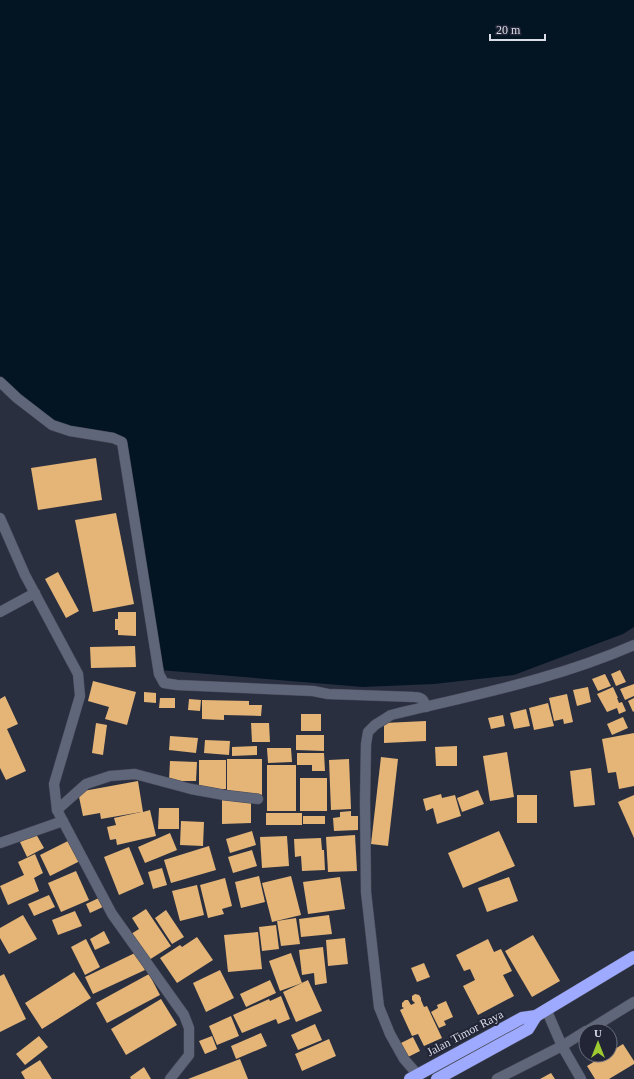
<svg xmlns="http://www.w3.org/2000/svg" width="634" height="1079" font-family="'Times New Roman',serif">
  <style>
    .water { fill: #031523 }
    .building { fill: #e4b577 }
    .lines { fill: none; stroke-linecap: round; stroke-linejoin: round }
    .minor-casing { stroke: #474a58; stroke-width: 11 }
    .highway-casing { stroke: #474a58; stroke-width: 13 }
    .minor { stroke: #606679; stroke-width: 10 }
    .highway { stroke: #9eaaff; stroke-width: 12 }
    .labels { text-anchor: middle; stroke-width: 4; stroke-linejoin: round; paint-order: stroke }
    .street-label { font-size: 12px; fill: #dadde8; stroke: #212536 }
  </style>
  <rect width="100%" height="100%" fill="#2a2f40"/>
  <polygon class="water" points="0,0 634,0 634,627 623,634 514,675 434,684 363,687 159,670 122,438 55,423 0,378"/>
  <g class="building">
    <polygon points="96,458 102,500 38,510 31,468"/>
    <polygon points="116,513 134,604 93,612 75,520"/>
    <polygon points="58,572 79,611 66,618 45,579"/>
    <polygon points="118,612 136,612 136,636 118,635 118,630 115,630 115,619 118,619"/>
    <polygon points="135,646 136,667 91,668 90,647"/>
    <polygon points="620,670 626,682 616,686 611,674"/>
    <polygon points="605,674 611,686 598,691 592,679"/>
    <polygon points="93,681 136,692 127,725 105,719 109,707 88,701"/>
    <polygon points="634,684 634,696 625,700 620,689"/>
    <polygon points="588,687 591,702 577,706 573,690"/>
    <polygon points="613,687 618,698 617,698 619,703 622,702 626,711 619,714 617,708 607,712 597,694"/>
    <polygon points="144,692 156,693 156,703 144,702"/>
    <polygon points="567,694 573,722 564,724 563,719 554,721 549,698"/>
    <polygon points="5,696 18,724 7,729 26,771 6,780 0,768 0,699"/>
    <polygon points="160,698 175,698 175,708 159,708"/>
    <polygon points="634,698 634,711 633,712 628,701"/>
    <polygon points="189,699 201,700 200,711 188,710"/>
    <polygon points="202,700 249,701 249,705 262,705 261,716 224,715 224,720 202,719"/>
    <polygon points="548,703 554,726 534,730 529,708"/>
    <polygon points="526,709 530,726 514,729 510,713"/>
    <rect x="301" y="714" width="20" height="17"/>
    <polygon points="503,715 505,726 491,729 488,718"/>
    <polygon points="623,717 628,728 612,735 607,724"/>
    <polygon points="426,721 426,741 384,743 384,723"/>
    <polygon points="96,723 107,725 103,755 92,753"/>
    <polygon points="251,723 269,723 270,742 252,742"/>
    <polygon points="634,733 634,786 619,789 616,772 608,773 602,739"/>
    <polygon points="296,735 324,735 324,751 296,750"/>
    <polygon points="170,736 198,738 196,753 169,750"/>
    <polygon points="205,740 230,741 229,755 204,753"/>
    <polygon points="257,746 257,755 232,756 232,747"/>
    <polygon points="457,746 457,766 436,766 435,747"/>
    <polygon points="267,748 291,748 292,762 268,763"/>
    <polygon points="507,752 514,797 490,801 483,756"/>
    <polygon points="297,753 324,753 325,771 312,771 312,765 297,765"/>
    <polygon points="381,757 398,759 388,846 371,844"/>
    <rect x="227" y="759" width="35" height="36"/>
    <polygon points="349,759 351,809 331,810 329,760"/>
    <rect x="199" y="760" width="27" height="29"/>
    <polygon points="170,761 197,762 196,781 169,781"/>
    <rect x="267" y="765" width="29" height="46"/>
    <polygon points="591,768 595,805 574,807 570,771"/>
    <rect x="300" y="778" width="27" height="33"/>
    <polygon points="138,781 143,812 150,810 156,836 117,845 116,839 110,840 107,827 116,825 114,818 141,812 101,819 100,813 83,816 78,792"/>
    <polygon points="478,790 484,804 462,812 457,798"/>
    <polygon points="441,794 442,798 455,795 461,816 437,824 433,808 426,811 423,799"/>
    <rect x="517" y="795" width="20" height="28"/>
    <polygon points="634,795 634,838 618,802"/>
    <polygon points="222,800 251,800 251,823 222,824"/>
    <polygon points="159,808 179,808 179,829 158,829"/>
    <polygon points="351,811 351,816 358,816 358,830 334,831 333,818 340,817 340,812"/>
    <rect x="266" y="813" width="36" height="12"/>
    <rect x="303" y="816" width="22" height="8"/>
    <polygon points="181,821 204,822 203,846 180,845"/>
    <polygon points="252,831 256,845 230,853 226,839"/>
    <polygon points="499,831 515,866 463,888 448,853"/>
    <polygon points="170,833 177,850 145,863 138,847"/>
    <polygon points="36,834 44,848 27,857 20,842"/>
    <polygon points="355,835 357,871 328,872 326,837"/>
    <polygon points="287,836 289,866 262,868 260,837"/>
    <polygon points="321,838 322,850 324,850 325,870 302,871 301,856 295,857 294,839"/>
    <polygon points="70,840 80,861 50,876 40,855"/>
    <polygon points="209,846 216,870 171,883 164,860"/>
    <polygon points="129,847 144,884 119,895 104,857"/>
    <polygon points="252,850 257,866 233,873 228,857"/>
    <polygon points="35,854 43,873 34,878 39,891 8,905 0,886 24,875 18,862"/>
    <polygon points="162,868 167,885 153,889 148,872"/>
    <polygon points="76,871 89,900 61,912 48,883"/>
    <polygon points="259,876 265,902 241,908 235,882"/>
    <polygon points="291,876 301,915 272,922 262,883"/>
    <polygon points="340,877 345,909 308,914 303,882"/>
    <polygon points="509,877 518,901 487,912 478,888"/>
    <polygon points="225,878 232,906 222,909 224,914 208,918 200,885"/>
    <polygon points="197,885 204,915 180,921 172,891"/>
    <polygon points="49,895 55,907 34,916 28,904"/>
    <polygon points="101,897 105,906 90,913 86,904"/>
    <polygon points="146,909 171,946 149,960 131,934 139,929 132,918"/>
    <polygon points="166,910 184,937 172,944 155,918"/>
    <polygon points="75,911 82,926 58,935 52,920"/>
    <polygon points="23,915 37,939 9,954 0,938 0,928"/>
    <polygon points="329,915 332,934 301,937 299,919"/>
    <polygon points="296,918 300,944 281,946 277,921"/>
    <polygon points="276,925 279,949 262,951 259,927"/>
    <polygon points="104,931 110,943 95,950 90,939"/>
    <polygon points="258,932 262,969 228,972 224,935"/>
    <polygon points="533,935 560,981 532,997 505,951"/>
    <polygon points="197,937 213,960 177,983 160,958 180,945 182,947"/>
    <polygon points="345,938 348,964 328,966 326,940"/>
    <polygon points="86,939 100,967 85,975 71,947"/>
    <polygon points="488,939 494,952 501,949 512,971 503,975 514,996 478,1015 463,986 475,980 470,969 464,971 456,955"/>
    <polygon points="323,947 327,983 315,985 314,973 302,975 299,950"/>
    <polygon points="137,952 145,970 93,994 85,977"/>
    <polygon points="291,953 302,983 280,991 269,961"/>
    <polygon points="424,963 430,977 417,982 411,968"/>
    <polygon points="220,970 234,998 206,1012 193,983"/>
    <polygon points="74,972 91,998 42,1029 25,1003"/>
    <polygon points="4,974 26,1019 0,1032 0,976"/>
    <polygon points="149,974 160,995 107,1023 96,1003"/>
    <polygon points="270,980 276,993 246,1007 240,994"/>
    <polygon points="308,980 322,1011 296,1022 283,992"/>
    <polygon points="415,994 419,995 421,998 421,1000 424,1007 427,1006 442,1038 424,1046 418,1034 412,1036 400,1010 404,1008 402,1007 402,1003 405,1000 408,1000 411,1005 415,1003 412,1000 412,996"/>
    <polygon points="281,996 290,1019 278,1024 276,1019 242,1033 233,1015 269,999 270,1001"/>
    <polygon points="161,999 177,1025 126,1055 111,1029"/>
    <polygon points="446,1001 453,1017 444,1021 446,1025 439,1028 431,1012 438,1008 437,1005"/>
    <polygon points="231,1016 239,1036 217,1045 209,1026"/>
    <polygon points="315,1024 322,1040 298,1050 291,1035"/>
    <polygon points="261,1033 267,1046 236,1059 231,1046"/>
    <polygon points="39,1036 48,1047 25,1065 16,1054"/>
    <polygon points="212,1036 217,1049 205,1054 199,1041"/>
    <polygon points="413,1037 420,1051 406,1058 399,1044"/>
    <polygon points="329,1039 336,1056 302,1071 295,1054"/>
    <polygon points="623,1044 634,1061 634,1064 609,1079 595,1079 587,1066 605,1055 610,1055 610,1052"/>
    <polygon points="240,1059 248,1079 188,1079"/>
    <polygon points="40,1060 52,1079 25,1079 21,1072"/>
    <polygon points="144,1067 151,1079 131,1079 130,1077"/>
    <polygon points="551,1073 555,1079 540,1079"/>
  </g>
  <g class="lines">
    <g class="minor-casing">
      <g id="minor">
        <path d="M 0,382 L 17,398 L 52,425 L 70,431 L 113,438 L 122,442 L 159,674 L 164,683 L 177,685 L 313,691 L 328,694 L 414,697 C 422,697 424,700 426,707"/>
        <polyline points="0,518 25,575 78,674 80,696 54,784 57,810 112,914 184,1015 189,1028 189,1055 170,1079"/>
        <polyline points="0,612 35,593"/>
        <polyline points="57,810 86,784 110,776 135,774 191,789 224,795 258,799"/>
        <polyline points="0,843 63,821"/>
        <polyline points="546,1009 562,1046 581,1079"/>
        <polyline points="587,1031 634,1002"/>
        <path d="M 417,1074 L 404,1059 L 390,1034 L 379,1007 L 366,892 L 365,802 L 366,744 L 368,732 L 375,725 L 391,715 C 473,695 557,679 634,645"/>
        <polyline points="497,1079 562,1046 586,1031"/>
      </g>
    </g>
    <g class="highway-casing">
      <g id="highway">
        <polyline points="410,1079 522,1018 536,1016 634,957"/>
        <polyline points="437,1079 528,1029 536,1016"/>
      </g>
    </g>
    <use href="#minor" class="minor"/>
    <use href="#highway" class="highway"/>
  </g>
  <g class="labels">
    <g class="street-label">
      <text transform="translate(465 1033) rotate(-28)" y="4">Jalan Timor Raya</text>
    </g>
  </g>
  <g transform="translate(598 1043)"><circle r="19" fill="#212536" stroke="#6b6f7d"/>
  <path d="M0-3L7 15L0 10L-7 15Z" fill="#9dca30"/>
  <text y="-6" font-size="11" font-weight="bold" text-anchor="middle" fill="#dadde8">U</text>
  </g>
  <path d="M490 34v6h55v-6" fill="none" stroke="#dadde8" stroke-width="2"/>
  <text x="496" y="34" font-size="12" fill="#dadde8" stroke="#212536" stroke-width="3" paint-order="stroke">20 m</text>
</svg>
